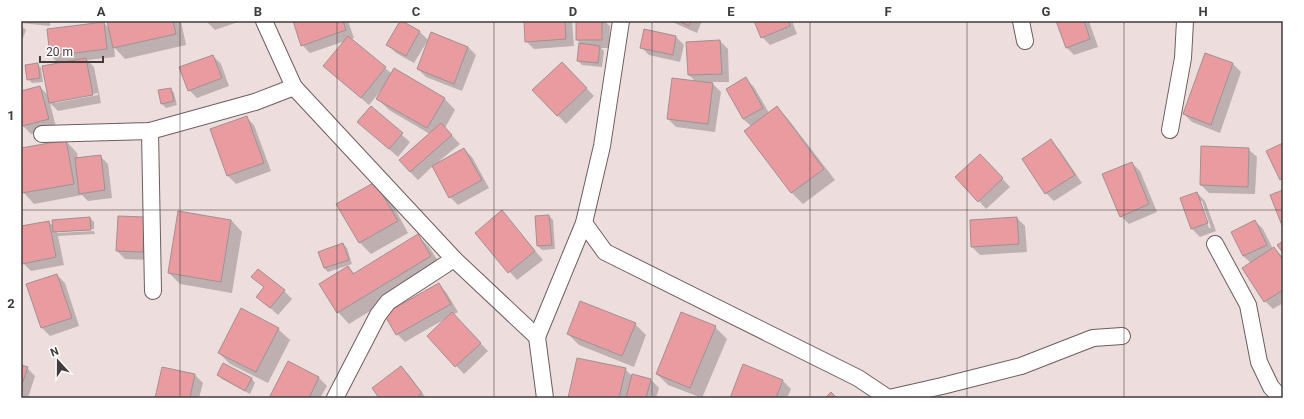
<svg xmlns="http://www.w3.org/2000/svg" width="1304" height="419" font-family="Roboto,sans-serif">
  <style>
    .shadow { fill: #0003; fill-rule: evenodd }
    .building { fill: #e99ba0; stroke: #a09191 }
    .lines { fill: none; stroke-linecap: round; stroke-linejoin: round }
    .minor-casing { stroke: #6d5e5e; stroke-width: 18 }
    .minor { stroke: #fff; stroke-width: 16 }
    .grid { fill: none; stroke: #423b3b; stroke-width: 1; stroke-opacity: 0.55 }
    .neatline { fill: none; stroke: #423b3b; stroke-width: 1.5 }
    .grid-label { font-size: 13px; text-anchor: middle; font-weight: bold; fill: #423b3b }
  </style>
  <rect width="100%" height="100%" fill="#edd"/>
  <g class="shadow">
    <polygon points="21,21 50,21 50,26 21,23"/>
    <path d="M 108,21 L 181,21 L 186,45 L 125,59 L 114,47 L 115,57 L 87,60 L 94,67 L 101,103 L 58,111 L 50,103 L 56,127 L 31,134 L 23,126 L 21,118 L 21,92 L 40,87 L 49,96 L 59,64 L 51,56 L 104,23 L 110,29 ZM 98,93 L 98,95 L 55,103 L 55,101 Z"/>
    <polygon points="206,21 241,21 215,30"/>
    <polygon points="294,21 348,21 354,38 351,39 392,74 444,98 455,110 445,128 460,144 438,162 464,149 472,157 489,188 458,205 450,197 433,166 418,180 410,172 430,134 389,110 378,99 381,90 369,105 324,66 345,41 310,53 302,45"/>
    <polygon points="401,21 420,32 428,40 414,63 396,53 388,45"/>
    <polygon points="525,21 572,21 574,46 534,49 526,41"/>
    <polygon points="577,21 604,21 610,26 609,48 601,48 604,51 602,67 582,65 578,61 582,45 577,40"/>
    <polygon points="670,21 702,21 697,33"/>
    <polygon points="755,21 792,21 797,34 770,45 762,37"/>
    <polygon points="1057,21 1089,21 1098,47 1074,55 1066,47"/>
    <polygon points="21,26 26,30 21,43"/>
    <polygon points="645,30 676,37 684,45 680,62 649,55 641,47"/>
    <polygon points="432,33 468,47 476,55 462,91 426,77 418,69"/>
    <polygon points="720,41 728,49 729,82 711,82 721,92 715,132 676,127 668,119 696,82 689,75"/>
    <polygon points="1206,54 1233,64 1241,72 1220,133 1192,122 1184,114"/>
    <polygon points="213,56 221,64 229,86 197,98 189,90"/>
    <polygon points="562,63 594,96 566,124 533,90"/>
    <polygon points="37,64 41,68 43,82 32,83 28,79"/>
    <polygon points="746,79 754,87 769,113 777,107 788,119 835,180 803,204 792,193 745,131 751,126 743,119"/>
    <polygon points="170,89 174,93 177,105 166,108 162,104 159,91"/>
    <polygon points="371,108 410,142 398,157 358,122"/>
    <polygon points="246,117 254,125 271,171 236,184 228,176 211,130"/>
    <polygon points="66,141 77,153 78,159 100,156 108,164 112,198 88,201 82,195 34,204 23,192 21,181 21,149"/>
    <polygon points="1051,141 1059,149 1082,183 1054,201 1046,193"/>
    <polygon points="1248,149 1257,157 1255,194 1209,193 1201,185"/>
    <polygon points="988,163 1010,187 986,209 979,201"/>
    <polygon points="1132,163 1140,171 1157,212 1129,224 1121,216"/>
    <polygon points="375,183 387,194 408,233 371,254 360,243 338,204"/>
    <path d="M 1197,193 L 1205,201 L 1216,231 L 1200,237 L 1192,229 L 1182,199 ZM 1200,201 L 1202,201 L 1211,228 L 1209,228 Z"/>
    <polygon points="502,212 543,260 517,280 476,233"/>
    <polygon points="549,216 553,220 555,249 542,250 538,246"/>
    <polygon points="90,218 94,222 94,229 57,231 57,233 94,231 95,234 58,236 64,265 31,271 23,263 21,254 21,227 49,222 54,227"/>
    <polygon points="144,218 150,260 125,259 117,251"/>
    <polygon points="1017,218 1025,226 1027,252 980,255 972,247"/>
    <polygon points="231,220 242,232 232,293 180,284 169,273"/>
    <polygon points="1255,221 1263,229 1273,249 1274,248 1283,257 1283,303 1273,309 1265,301 1251,263 1243,256 1232,232"/>
    <polygon points="418,236 429,247 442,267 349,324 338,312 348,267 355,274"/>
    <polygon points="343,244 347,248 352,264 328,272 324,268 319,252"/>
    <polygon points="57,275 65,283 79,326 50,336 42,328 27,285"/>
    <polygon points="253,277 284,291 292,299 278,315 258,297 265,288"/>
    <polygon points="438,284 446,292 458,312 453,315 488,351 464,374 428,336 445,319 405,342 397,334"/>
    <polygon points="635,324 646,335 634,367 579,345 568,334"/>
    <polygon points="715,327 727,339 702,398 668,385 657,374"/>
    <polygon points="278,329 290,340 268,383 230,364 219,353"/>
    <polygon points="289,363 319,378 327,386 320,398 271,398"/>
    <polygon points="224,364 252,379 255,383 250,394 222,379 218,375"/>
    <polygon points="21,366 27,368 35,376 28,398 21,398"/>
    <polygon points="744,366 783,381 791,389 787,398 731,398"/>
    <polygon points="401,367 409,375 426,398 381,398"/>
    <polygon points="163,368 195,375 203,383 199,398 156,398"/>
    <polygon points="625,369 633,377 633,376 651,380 659,388 656,398 569,398"/>
  </g>
  <g class="building">
    <polygon points="107,21 173,21 176,34 113,48"/>
    <polygon points="293,21 343,21 346,30 301,46"/>
    <polygon points="400,21 402,21 420,31 406,56 386,45"/>
    <polygon points="524,21 565,21 566,39 525,42"/>
    <rect x="576" y="21" width="26" height="19"/>
    <polygon points="678,21 691,21 689,26"/>
    <polygon points="754,21 788,21 790,26 761,38"/>
    <polygon points="1056,21 1084,21 1090,39 1066,48"/>
    <polygon points="104,22 107,49 50,56 47,29"/>
    <polygon points="644,29 676,36 673,55 640,48"/>
    <polygon points="431,32 468,47 454,84 417,69"/>
    <polygon points="348,36 386,67 361,98 323,66"/>
    <polygon points="720,40 722,74 688,75 686,42"/>
    <polygon points="579,43 600,46 598,63 577,61"/>
    <polygon points="1205,53 1233,63 1211,125 1183,114"/>
    <polygon points="213,55 222,78 188,91 179,67"/>
    <polygon points="86,58 93,95 49,103 42,66"/>
    <polygon points="562,62 587,88 557,116 532,90"/>
    <polygon points="38,63 40,78 27,80 25,65"/>
    <polygon points="394,68 445,98 427,128 376,99"/>
    <polygon points="746,77 763,108 743,119 726,89"/>
    <polygon points="672,78 713,83 708,124 667,119"/>
    <polygon points="40,86 49,119 22,126 21,91"/>
    <polygon points="171,88 174,101 161,104 158,90"/>
    <polygon points="371,106 403,133 389,149 357,122"/>
    <polygon points="777,106 824,169 791,193 744,131"/>
    <polygon points="247,116 264,163 227,176 210,129"/>
    <polygon points="441,123 452,135 410,172 399,160"/>
    <polygon points="1051,139 1075,175 1045,194 1022,159"/>
    <polygon points="66,140 74,184 22,193 21,148"/>
    <polygon points="1283,143 1283,178 1280,180 1266,151"/>
    <polygon points="1201,146 1249,148 1248,187 1200,185"/>
    <polygon points="464,148 482,180 449,198 432,166"/>
    <polygon points="980,154 1003,178 978,202 955,177"/>
    <polygon points="101,155 105,190 79,194 75,158"/>
    <polygon points="1132,162 1149,204 1120,217 1102,174"/>
    <polygon points="375,182 398,221 359,243 336,204"/>
    <polygon points="1283,190 1283,228 1270,195"/>
    <polygon points="1197,192 1208,223 1191,229 1180,198"/>
    <polygon points="502,210 535,251 508,273 475,233"/>
    <polygon points="178,211 231,220 221,282 168,273"/>
    <polygon points="549,215 552,245 537,246 535,216"/>
    <polygon points="118,216 144,217 143,252 116,251"/>
    <polygon points="90,217 91,230 53,232 52,220"/>
    <polygon points="1017,217 1019,244 971,247 970,220"/>
    <polygon points="1255,220 1267,245 1243,256 1231,232"/>
    <polygon points="49,221 56,257 22,264 21,226"/>
    <polygon points="418,234 431,256 337,313 319,284 348,266 353,274"/>
    <polygon points="1283,241 1283,253 1277,245"/>
    <polygon points="343,243 349,260 324,268 318,252"/>
    <polygon points="1274,247 1283,260 1283,290 1264,302 1242,268"/>
    <polygon points="258,269 285,290 270,308 256,297 264,287 251,277"/>
    <polygon points="57,274 72,318 41,328 26,284"/>
    <polygon points="439,283 451,304 396,335 384,314"/>
    <polygon points="580,301 636,323 622,356 567,334"/>
    <polygon points="241,308 279,328 256,372 218,353"/>
    <polygon points="452,312 481,343 455,367 427,336"/>
    <polygon points="681,312 716,326 690,388 656,374"/>
    <polygon points="577,358 626,368 619,398 568,398"/>
    <polygon points="288,361 319,377 309,398 269,398"/>
    <polygon points="223,363 252,378 245,391 217,375"/>
    <polygon points="743,364 783,380 776,398 730,398"/>
    <polygon points="21,365 28,367 21,387"/>
    <polygon points="401,366 422,393 416,398 379,398 372,388"/>
    <polygon points="162,367 195,374 190,398 155,398"/>
    <polygon points="632,374 651,379 646,398 626,398"/>
    <polygon points="831,392 837,398 825,398"/>
  </g>
  <g class="lines">
    <g class="minor-casing">
      <g id="minor">
        <polyline points="264,21 294,87 454,259 537,337 545,398"/>
        <polyline points="1021,21 1025,41"/>
        <polyline points="1170,130 1183,58 1185,21"/>
        <polyline points="150,131 153,291"/>
        <polyline points="42,134 150,131 255,102 294,87"/>
        <polyline points="584,223 605,252 858,378 888,398"/>
        <polyline points="1215,244 1248,305 1259,362 1271,387 1281,398"/>
        <polyline points="537,337 584,223 602,146 621,21"/>
        <polyline points="335,398 378,315 388,302 454,259"/>
        <polyline points="889,398 942,386 1021,366 1093,338 1122,336"/>
      </g>
    </g>
    <use href="#minor" class="minor"/>
  </g>
  <path class="grid" d="M 180,21 L 180,398M 337,21 L 337,398M 494,21 L 494,398M 652,21 L 652,398M 810,21 L 810,398M 967,21 L 967,398M 1124,21 L 1124,398M 21,210 L 1283,210"/>
  <rect width="1304" height="419" fill="none" stroke="#ffffff" stroke-width="44"/>
  <g transform="translate(58 361) rotate(339)" stroke="#ffffff" stroke-width="3" paint-order="stroke">
  <path d="M0-3L7 15L0 10L-7 15Z" fill="#423b3b"/>
  <text y="-6" font-size="11" font-weight="bold" text-anchor="middle" fill="#423b3b">N</text>
  </g>
  <path d="M40 56v6h63v-6" fill="none" stroke="#423b3b" stroke-width="2"/>
  <text x="46" y="56" font-size="12" fill="#423b3b" stroke="#ffffff" stroke-width="3" paint-order="stroke">20 m</text>
  <rect x="22" y="22" width="1260" height="375" class="neatline"/>
  <g class="grid-label">
    <text x="101" y="16">A</text>
    <text x="258" y="16">B</text>
    <text x="416" y="16">C</text>
    <text x="573" y="16">D</text>
    <text x="731" y="16">E</text>
    <text x="888" y="16">F</text>
    <text x="1046" y="16">G</text>
    <text x="1203" y="16">H</text>
    <text x="11" y="120">1</text>
    <text x="11" y="308">2</text>
  </g>
</svg>
